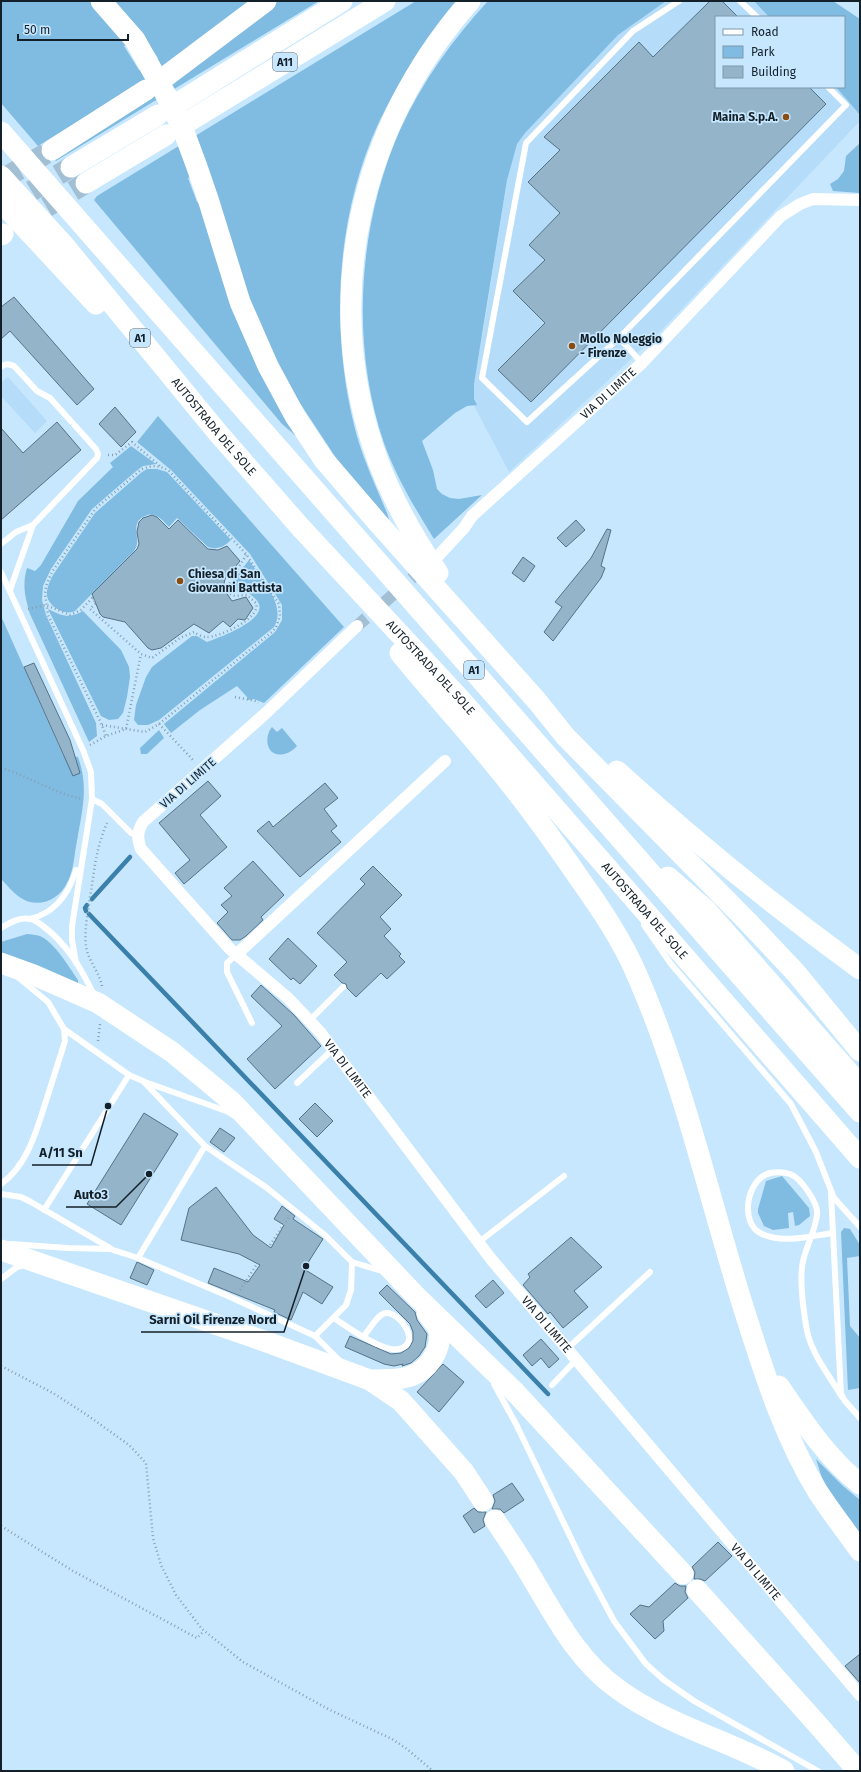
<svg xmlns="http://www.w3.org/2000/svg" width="861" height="1772" font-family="'Fira Sans',sans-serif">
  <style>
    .built { fill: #b5dcf8 }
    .green { fill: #80bbe2 }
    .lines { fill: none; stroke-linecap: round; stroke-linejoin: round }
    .stream { stroke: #3a80aa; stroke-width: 4.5 }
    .building { fill: #94b4ca; stroke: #557287 }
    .street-tunnel { stroke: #a2bfd3; stroke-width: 12; stroke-dasharray: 12 6; stroke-linecap: butt }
    .highway-tunnel { stroke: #a2bfd3; stroke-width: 21; stroke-dasharray: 21 10; stroke-linecap: butt }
    .path { stroke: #86a0b2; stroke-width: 2.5; stroke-dasharray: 1 3; stroke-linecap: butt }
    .lane { stroke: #fff; stroke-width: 6 }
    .street { stroke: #fff; stroke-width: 12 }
    .highway { stroke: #fff; stroke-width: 21 }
    .poi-dot { fill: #8a4c0f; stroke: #c6e7fe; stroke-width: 1.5 }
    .labels { text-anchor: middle; stroke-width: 3.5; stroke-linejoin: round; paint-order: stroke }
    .shield { fill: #c6e7fe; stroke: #495c69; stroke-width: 1 }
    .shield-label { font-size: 11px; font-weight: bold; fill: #142029 }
    .poi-label { font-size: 12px; font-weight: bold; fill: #142029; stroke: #c6e7fe; text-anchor: start }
    .street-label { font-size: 12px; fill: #142029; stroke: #c6e7fe }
    .leader { fill: none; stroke: #142029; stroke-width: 1.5 }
    .callout-dot { fill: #142029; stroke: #c6e7fe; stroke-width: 1.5 }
    .callout-label { font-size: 13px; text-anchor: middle; font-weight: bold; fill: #142029; stroke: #c6e7fe; stroke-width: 3.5; stroke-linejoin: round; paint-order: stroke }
  </style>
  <rect width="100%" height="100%" fill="#c6e7fe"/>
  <g class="built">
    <polygon points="666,1 754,1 769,17 716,17 716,87 836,87 860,115 860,121 658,334 509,472 470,398 484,327 507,180 511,160 517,144 525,133 618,35"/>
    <polygon points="8,377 47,421 35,433 1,396 1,383"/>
  </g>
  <g class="green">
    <polygon points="1,1 90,1 128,44 124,46 139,70 158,58 143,36 113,1 255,1 145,80 38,146 1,103"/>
    <polygon points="277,1 319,1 56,161 52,156 167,83"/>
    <path d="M 416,1 L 459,1 C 427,38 400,78 379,122 C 336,215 330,327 354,425 C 361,455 375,484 387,513 L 389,519 L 388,520 L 338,461 L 292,391 L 274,357 L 250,303 L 204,172 L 188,178 L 197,202 L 203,205 L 312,450 L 282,424 L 94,200 L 97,196 Z"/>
    <path d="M 488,1 L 666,1 L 618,35 L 525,133 L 517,144 L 507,180 L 474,384 L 474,399 L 477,405 L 467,406 L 455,413 L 422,441 L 433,470 L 437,489 L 442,494 L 450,498 L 459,499 L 482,495 L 434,539 C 415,508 396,477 384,443 C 350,344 358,225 400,130 C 422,82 453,39 488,1 Z"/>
    <polygon points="754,1 833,1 860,19 860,115 836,87 844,87 844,17 769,17"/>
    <polygon points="860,143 860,193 833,191 830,184 838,179 844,171 846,156"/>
    <polygon points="158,416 344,627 264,703 254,699 248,700 247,697 237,686 200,710 171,733 164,724 275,632 282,620 282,605 250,554 171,470 137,442"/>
    <path d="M 131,446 L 156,464 L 143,466 L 135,472 L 92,509 L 51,569 L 43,586 L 42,600 L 46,615 L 96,723 L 97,736 L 89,742 L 30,614 C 25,597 22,585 27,568 L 35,571 L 41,565 L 78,501 L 113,467 L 110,463 Z"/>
    <path d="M 147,469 L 157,469 L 167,472 L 231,540 C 224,547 217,550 208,547 L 177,518 L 169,527 C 162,520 156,511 145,516 C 128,523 143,540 134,551 L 75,611 C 65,616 49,607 47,596 C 46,589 50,581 53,575 L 95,513 L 142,472 Z"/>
    <path d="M 249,560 C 261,579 287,605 274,627 L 159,720 L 148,725 L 138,725 L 134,720 L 136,705 L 146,677 L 152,667 L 192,636 L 197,636 L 207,642 C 218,638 269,620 258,602 C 256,598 250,595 247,591 L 233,592 L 231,587 L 234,579 Z"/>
    <path d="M 48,609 C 63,616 68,619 83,611 L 121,650 L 129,667 L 130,677 L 127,697 L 123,713 L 118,719 L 109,720 L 101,716 Z"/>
    <path d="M 1,616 L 63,755 L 78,757 C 89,787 82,811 77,841 C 74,855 74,871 67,883 C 59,900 38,909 21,898 C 13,893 7,885 1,879 Z"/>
    <path d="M 272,727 L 277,732 L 282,728 L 297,746 C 294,749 290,753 284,754 C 267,758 263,738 272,727 Z"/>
    <polygon points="159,730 164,738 147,754 141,754 140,748"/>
    <path d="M 27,934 C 31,934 36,935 40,936 C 55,943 69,967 78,980 L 78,983 L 77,984 L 1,955 L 1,942 Z"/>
    <polygon points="782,1176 809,1208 810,1216 799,1225 795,1226 793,1212 788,1213 789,1228 773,1230 764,1226 758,1213 758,1209 766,1181"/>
    <polygon points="844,1228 850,1229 860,1245 860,1256 847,1258 850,1326 860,1338 860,1388 848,1390 841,1232"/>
    <polygon points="816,1459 843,1486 860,1500 860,1537 826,1491"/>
  </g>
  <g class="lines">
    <g class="stream">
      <polyline points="92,899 130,857"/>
      <polyline points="86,911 85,908 87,905"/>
      <polyline points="89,914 548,1394"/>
    </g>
  </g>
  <g class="building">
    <polygon points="710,1 722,1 738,17 716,17 716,87 809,87 826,104 531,402 498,370 545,323 513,291 545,260 529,245 560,213 528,182 560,150 544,137 639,42 653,57"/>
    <polygon points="14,297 94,389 77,405 10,331 1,339 1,307"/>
    <polygon points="115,407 136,432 121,447 99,424"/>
    <polygon points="57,422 81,450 1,520 1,428 23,453"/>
    <polygon points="152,515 157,517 169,529 178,520 208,549 218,550 227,546 240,561 225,579 223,588 232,601 246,597 253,608 245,620 238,619 230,627 223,621 209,633 194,624 161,648 152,650 148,648 125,622 103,617 100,614 92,594 137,549 139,544 137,532 139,522 143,518"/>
    <polygon points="576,520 585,530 566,547 557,538"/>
    <polygon points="607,529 611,530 601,566 605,568 601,578 553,641 544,632 562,607 555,602 591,558"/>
    <polygon points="523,557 535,566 524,582 512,573"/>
    <polygon points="34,663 70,740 80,773 73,776 24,667"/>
    <polygon points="208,781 221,796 200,815 227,847 184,884 175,873 190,860 159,823"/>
    <polygon points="325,783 338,798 324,809 337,826 331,831 341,842 300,877 257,831 269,821 273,827"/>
    <polygon points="253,861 284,895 261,917 263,920 246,936 240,940 232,940 217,923 228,912 221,905 232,896 224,888"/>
    <polygon points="373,866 402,895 380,917 391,929 384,936 401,954 399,956 405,962 387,979 381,973 356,997 347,988 346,984 342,983 334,975 347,962 317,933 365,884 360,879"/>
    <polygon points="288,938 317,966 300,984 293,978 291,980 269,959"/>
    <polygon points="261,985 294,1015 321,1046 275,1089 247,1059 282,1026 251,996"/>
    <polygon points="315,1103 333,1121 317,1137 299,1119"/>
    <polygon points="144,1113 178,1134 121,1225 87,1204"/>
    <polygon points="220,1128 235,1138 224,1152 210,1142"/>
    <polygon points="216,1187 253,1235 271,1248 284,1225 274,1219 282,1206 295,1216 293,1219 323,1239 304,1269 333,1287 322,1304 303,1292 291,1320 274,1312 275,1310 208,1283 214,1268 248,1282 260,1265 239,1254 181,1240 189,1208"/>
    <polygon points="571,1237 602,1267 574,1291 588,1307 563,1328 550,1312 548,1314 523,1285 530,1277 528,1274"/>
    <polygon points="137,1262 154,1270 147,1285 130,1278"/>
    <polygon points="493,1280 504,1293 486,1308 475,1296"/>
    <polygon points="387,1285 415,1312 417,1320 427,1334 425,1347 419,1356 411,1363 402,1366 403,1364 394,1366 384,1364 345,1347 350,1336 391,1354 401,1353 409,1348 413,1341 413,1332 410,1324 379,1293"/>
    <polygon points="541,1339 559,1359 549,1368 541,1358 532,1366 523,1355"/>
    <polygon points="443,1364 464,1382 439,1412 417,1392"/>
    <polygon points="512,1483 524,1500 504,1513 500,1509 492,1509 495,1501 493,1495"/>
    <polygon points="474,1508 478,1512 486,1512 483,1520 485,1526 474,1533 463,1516"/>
    <polygon points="718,1542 732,1556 705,1581 700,1579 694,1579 695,1572 692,1567"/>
    <polygon points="675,1583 680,1586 686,1586 685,1592 688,1598 663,1621 664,1631 655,1639 630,1614 640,1605 649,1607"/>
    <polygon points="860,1654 860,1683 845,1666"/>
  </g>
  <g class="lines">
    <polyline class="street-tunnel" points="357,626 425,567"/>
    <g class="highway-tunnel">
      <polyline points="1,180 52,150"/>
      <polyline points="5,207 71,167"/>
      <polyline points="20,223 86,183"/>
    </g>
    <g class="path">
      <polyline points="108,455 115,455 132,442 160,466"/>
      <path d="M 28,609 L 46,605 L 70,615 L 81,610 L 92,598 L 96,603 L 90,609 L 141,654 L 152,658 L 180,638 L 194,632 C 197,634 202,637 206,637 C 218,638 262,618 256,603 L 247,595 L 235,596 L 230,594 C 224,582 242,566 246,554"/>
      <polyline points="235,697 256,701 258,703"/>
      <polyline points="159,724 194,761"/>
      <path d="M 102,725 L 145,732 L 159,724 L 273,631 L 276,627 L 280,616 L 279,604 L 246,554 L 169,471 C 160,465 152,465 142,469 L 96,508 L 52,572 L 46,586 L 45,594 L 48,615 L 102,725 L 106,736"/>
      <polyline points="90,745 106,736 126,729 141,654"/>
      <path d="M 1,768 C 29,776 53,793 82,799"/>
      <path d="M 102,986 C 99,971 88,961 86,946 C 84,930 88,913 90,897 C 95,869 95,851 107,823"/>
      <polyline points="98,1041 100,1024"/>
      <polyline points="270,1245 289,1217"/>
      <polyline points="240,1290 257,1264"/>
      <polyline points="1,1366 53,1393 87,1415 129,1445 146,1463 153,1538 161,1565 176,1595 202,1629 243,1662 330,1710 392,1739 407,1749 433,1771"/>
      <polyline points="1,1526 73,1571 197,1638 204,1631"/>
    </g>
    <g class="lane">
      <polyline points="679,1 633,31 526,143 482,378 527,422 619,338 846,105 828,87"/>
      <polyline points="740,1 757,17"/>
      <polyline points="619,338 642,363"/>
      <path d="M 1,367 C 5,363 9,364 14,366 L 37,391 L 50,398 L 96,449 L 98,454 L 97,458 L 33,525 L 16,532 L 1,544"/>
      <polyline points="1,572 83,750 91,772 92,799 72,926 72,940 76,963"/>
      <polyline points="10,590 33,525"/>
      <polyline points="92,799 102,804 131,833 138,835"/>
      <path d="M 30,919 C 55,913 69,893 76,870"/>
      <polyline points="644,925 671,964 791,1104 816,1152 834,1198 860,1227"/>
      <path d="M 1,928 C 9,923 19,917 30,919 C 34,919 39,923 43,926 C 67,944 81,968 94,995"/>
      <polyline points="237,954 227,963 227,972 252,1023"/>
      <polyline points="19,978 48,1002 64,1029 129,1075 143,1081 205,1146 267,1188 326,1236 352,1262 382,1271"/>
      <polyline points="309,1021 343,987"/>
      <polyline points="145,1082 226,1111 233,1115"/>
      <polyline points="297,1083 333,1049"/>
      <path d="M 1,1184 C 29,1164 37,1128 47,1098 C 53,1079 59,1060 65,1041 L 64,1029"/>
      <polyline points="831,1193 841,1394 845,1401 860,1418"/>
      <polyline points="1,1194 21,1197 31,1202 110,1248"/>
      <polyline points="44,1210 129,1075"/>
      <path d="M 833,1233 C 811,1236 783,1244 762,1234 C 739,1224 746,1179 770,1173 C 776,1172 784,1172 790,1174 C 801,1178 819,1204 817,1215 C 815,1233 804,1249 802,1267 C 800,1285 803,1307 806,1325 C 809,1351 829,1375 842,1397"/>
      <polyline points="479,1242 564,1176"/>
      <polyline points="11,1244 68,1248 110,1249 138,1258 228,1296 315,1336 339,1360"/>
      <polyline points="138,1258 205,1146"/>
      <polyline points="1,1279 17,1267 25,1265"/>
      <path d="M 334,1318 C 347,1327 384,1353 399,1349 C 422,1343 400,1312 386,1313 C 377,1314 369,1331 363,1337"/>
      <polyline points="315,1336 346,1305 351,1290 352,1262"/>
      <polyline points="567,1349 650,1272"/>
      <polyline points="494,1384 516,1424 583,1563 614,1621 646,1664 664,1680 694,1701 818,1771"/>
      <polyline points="552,1385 577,1359"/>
    </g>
    <g class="street">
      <path id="s1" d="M 438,556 L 464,528 L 472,516 L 642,363 L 781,216 L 800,204 L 813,199 L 860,200"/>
      <path id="s2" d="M 357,626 L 266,713 L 143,822 C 137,832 137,838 141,849 L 230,949 L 288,998 L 320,1032 L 491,1259 L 860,1695"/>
      <polyline points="237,954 445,761"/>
    </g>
    <g class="highway">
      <polyline points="101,1 135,40 167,97 184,132 197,167 209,202 240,302 268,366 295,416 324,460 378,523 537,701 565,736 748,922 796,973 860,1051"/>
      <polyline points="165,77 266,1"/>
      <polyline points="178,103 342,1"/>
      <polyline points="186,123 385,1"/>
      <polyline points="1,132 860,1112"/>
      <polyline points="52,150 146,90"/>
      <polyline points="71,167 158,115"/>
      <path id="s3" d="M 1,176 L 63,244 L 218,433 L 302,529 L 461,700 L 860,1158"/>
      <polyline points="86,183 166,135"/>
      <polyline points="1,202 96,304"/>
      <polyline points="1,235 3,234"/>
      <path d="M 438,573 C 414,538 393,501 378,461 C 319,301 359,127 470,1"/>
      <path d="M 400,653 C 429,689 461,723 490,759 C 522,797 551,837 579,878 C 601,909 622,940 637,975 C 685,1084 711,1208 748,1322 C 766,1379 786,1440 818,1492 C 831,1512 846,1531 860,1551"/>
      <path d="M 617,771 C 694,841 775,907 860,969"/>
      <polyline points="668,877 706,910 860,1085"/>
      <polyline points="1,963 34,975 98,1003 172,1052 231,1101 415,1295 513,1390 683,1574"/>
      <polyline points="1,1250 264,1341 370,1380 401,1401 464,1472 483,1501"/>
      <path d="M 370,1380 C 383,1379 398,1381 411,1376 C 428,1370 442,1350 439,1332 C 438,1326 431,1319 427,1313"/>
      <path d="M 779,1386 C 803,1421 827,1458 860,1484"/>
      <path d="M 495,1520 C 507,1538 520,1557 531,1576 C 556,1618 578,1661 619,1690 C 669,1726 731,1741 784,1771"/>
      <polyline points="697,1590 818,1725 858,1771"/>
    </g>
  </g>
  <g class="poi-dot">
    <circle cx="786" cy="117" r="4"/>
    <circle cx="572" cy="346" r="4"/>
    <circle cx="180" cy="581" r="4"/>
  </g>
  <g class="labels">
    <g class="shield">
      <rect x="273" y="53" width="24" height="18" rx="3"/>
      <rect x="130" y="329" width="20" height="18" rx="3"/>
      <rect x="464" y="661" width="20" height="18" rx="3"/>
    </g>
    <g class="shield-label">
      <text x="285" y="66">A11</text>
      <text x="140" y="342">A1</text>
      <text x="474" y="674">A1</text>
    </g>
    <g class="poi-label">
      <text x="778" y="121" text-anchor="end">Maina S.p.A.</text>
      <text x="580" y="343">Mollo Noleggio<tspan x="580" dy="14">- Firenze</tspan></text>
      <text x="188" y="578">Chiesa di San<tspan x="188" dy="14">Giovanni Battista</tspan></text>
    </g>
    <g class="street-label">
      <text dy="4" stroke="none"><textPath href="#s1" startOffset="236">VIA DI LIMITE</textPath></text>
      <text dy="4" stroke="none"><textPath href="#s3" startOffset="329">AUTOSTRADA DEL SOLE</textPath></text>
      <text dy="4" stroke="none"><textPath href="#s3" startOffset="653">AUTOSTRADA DEL SOLE</textPath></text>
      <text transform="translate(188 783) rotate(-41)" y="4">VIA DI LIMITE</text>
      <text dy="4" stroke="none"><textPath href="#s3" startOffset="977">AUTOSTRADA DEL SOLE</textPath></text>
      <text dy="4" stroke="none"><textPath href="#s2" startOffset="621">VIA DI LIMITE</textPath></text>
      <text dy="4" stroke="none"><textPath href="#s2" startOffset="945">VIA DI LIMITE</textPath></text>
      <text dy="4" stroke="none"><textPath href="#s2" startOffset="1269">VIA DI LIMITE</textPath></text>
    </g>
  </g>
  <path class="leader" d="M108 1106L91 1165H32M149 1174L116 1207H66M306 1266L284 1332H141"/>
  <g class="callout-dot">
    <circle cx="108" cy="1106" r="4"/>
    <circle cx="149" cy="1174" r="4"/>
    <circle cx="306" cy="1266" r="4"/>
  </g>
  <g class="callout-label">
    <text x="61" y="1157">A/11 Sn</text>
    <text x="91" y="1199">Auto3</text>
    <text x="213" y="1324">Sarni Oil Firenze Nord</text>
  </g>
  <rect width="861" height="1772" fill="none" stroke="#142029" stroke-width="4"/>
  <rect x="715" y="16" width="130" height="72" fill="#c6e7fe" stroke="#7f97a9"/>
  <rect x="723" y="29" width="20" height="6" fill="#ffffff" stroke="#7f97a9"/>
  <text x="751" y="36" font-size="12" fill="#142029">Road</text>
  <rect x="723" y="46" width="20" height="12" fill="#80bbe2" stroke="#7f97a9"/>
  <text x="751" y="56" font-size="12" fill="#142029">Park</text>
  <rect x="723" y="66" width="20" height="12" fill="#94b4ca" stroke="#7f97a9"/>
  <text x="751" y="76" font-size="12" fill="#142029">Building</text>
  <path d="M18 34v6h110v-6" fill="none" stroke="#142029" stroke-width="2"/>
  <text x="24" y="34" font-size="12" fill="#142029" stroke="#c6e7fe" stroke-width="3" paint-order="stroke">50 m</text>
</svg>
